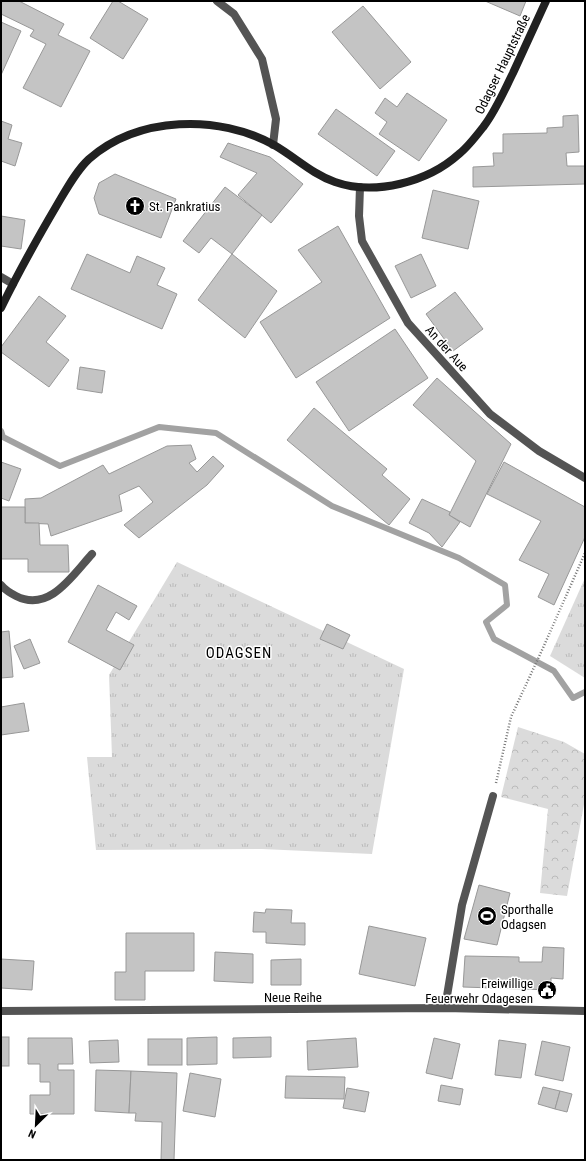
<svg xmlns="http://www.w3.org/2000/svg" width="586" height="1161" font-family="'Roboto Condensed',sans-serif">
  <style>
    .grass { fill: url(#grass-tufts) }
    .park { fill: url(#park-crowns) }
    .lines { fill: none; stroke-linecap: round; stroke-linejoin: round }
    .stream { stroke: #a2a2a2; stroke-width: 6 }
    .building { fill: #c4c4c4; stroke: #989898 }
    .path { stroke: #767676; stroke-width: 2.5; stroke-dasharray: 1 2; stroke-linecap: butt }
    .lane { stroke: #545454; stroke-width: 8 }
    .street { stroke: #545454; stroke-width: 8 }
    .secondary { stroke: #212121; stroke-width: 8 }
    .labels { text-anchor: middle; stroke-width: 3; stroke-linejoin: round; paint-order: stroke }
    .street-label { font-size: 13px; fill: #000; stroke: #fff }
    .poi-label { font-size: 13px; fill: #000; stroke: #fff; text-anchor: start }
    .quarter-label { font-size: 15px; letter-spacing: 1px; fill: #000; stroke: #fff }
  </style>
  <defs>
    <pattern id="grass-tufts" width="24" height="20" patternUnits="userSpaceOnUse"><rect width="24" height="20" fill="#dbdbdb"/><path d="M3 7l-1-3M5 7V3M7 7l1-3M15 17l-1-3M17 17v-4M19 17l1-3" fill="none" stroke="#bababa"/></pattern>
    <pattern id="park-crowns" width="20" height="18" patternUnits="userSpaceOnUse"><rect width="20" height="18" fill="#dbdbdb"/><path d="M2 6a3 3 0 1 1 6 0M12 15a3 3 0 1 1 6 0" fill="none" stroke="#bababa"/></pattern>
  </defs>
  <rect width="100%" height="100%" fill="#fff"/>
  <g class="grass">
    <polygon points="177,562 404,669 372,854 262,849 96,850 87,757 112,757 109,675"/>
    <polygon points="585,578 585,678 550,656"/>
  </g>
  <polygon class="park" points="518,727 564,742 585,754 585,799 567,896 540,893 548,809 501,797"/>
  <g class="lines">
    <polyline class="stream" points="1,431 3,437 60,466 159,427 216,433 332,506 459,558 505,585 507,605 486,622 494,639 554,671 573,698 585,692"/>
  </g>
  <g class="building">
    <polygon points="1,1 19,1 64,24 58,35 90,51 61,107 23,88 46,44 30,36 34,30 1,14"/>
    <polygon points="113,1 118,1 148,19 123,59 90,38"/>
    <polygon points="485,1 526,1 520,16"/>
    <polygon points="363,6 411,62 380,89 332,32"/>
    <polygon points="1,22 21,31 1,75"/>
    <polygon points="407,93 447,120 419,161 379,134 387,122 375,113 385,98 397,107"/>
    <polygon points="336,109 395,151 377,176 318,134"/>
    <polygon points="578,115 579,152 566,153 567,166 585,166 585,184 473,187 473,167 494,166 493,153 503,153 503,134 547,133 547,128 563,127 563,116"/>
    <polygon points="1,121 12,125 8,139 22,143 15,166 1,161"/>
    <polygon points="228,143 270,157 303,184 271,223 238,195 257,173 220,157"/>
    <polygon points="115,174 176,199 161,238 99,214 94,198 99,183"/>
    <polygon points="225,187 262,215 232,254 211,238 199,253 183,241"/>
    <polygon points="433,190 479,201 468,249 422,238"/>
    <polygon points="1,216 25,220 21,249 1,246"/>
    <polygon points="338,226 390,318 296,378 260,322 322,282 298,250"/>
    <polygon points="87,254 130,273 137,256 165,268 157,285 177,294 162,329 71,289"/>
    <polygon points="232,254 277,291 245,338 198,300"/>
    <polygon points="421,254 436,286 411,298 395,266"/>
    <polygon points="455,292 483,329 453,351 426,314"/>
    <polygon points="39,296 66,316 46,342 69,360 49,387 1,352 1,347"/>
    <polygon points="395,329 428,378 349,431 316,382"/>
    <polygon points="80,367 105,371 102,393 77,389"/>
    <polygon points="437,378 511,444 470,527 449,515 476,461 413,405"/>
    <polygon points="314,408 387,469 382,475 410,499 389,525 287,440"/>
    <polygon points="191,445 196,459 189,463 197,472 213,456 224,466 207,485 139,538 124,525 153,502 139,486 119,495 122,511 51,536 48,524 25,523 25,499 41,498 103,465 109,474 167,446"/>
    <polygon points="1,462 21,469 9,501 1,498"/>
    <polygon points="504,462 585,507 585,537 554,605 538,597 549,574 519,560 541,521 487,494"/>
    <polygon points="422,499 450,512 449,515 460,522 442,547 429,533 409,523"/>
    <polygon points="1,507 25,507 25,523 39,523 40,545 68,545 69,572 28,572 28,559 1,559"/>
    <polygon points="98,585 137,606 129,620 116,612 106,630 134,645 120,670 68,642"/>
    <polygon points="327,624 350,635 343,649 320,639"/>
    <polygon points="9,631 13,677 1,678 1,632"/>
    <polygon points="30,639 40,663 24,669 14,646"/>
    <polygon points="24,703 29,731 1,735 1,707"/>
    <polygon points="479,885 510,893 497,945 464,939"/>
    <polygon points="266,909 292,910 291,923 305,923 305,945 266,943 266,932 253,932 254,912 265,913"/>
    <polygon points="369,926 426,938 415,986 359,974"/>
    <polygon points="126,933 194,933 194,971 145,971 145,1000 115,1000 115,972 126,972"/>
    <polygon points="543,947 564,948 563,979 551,978 551,990 463,987 465,956 519,957 519,962 542,962"/>
    <polygon points="215,952 253,954 253,983 214,981"/>
    <polygon points="1,959 34,961 32,990 1,988"/>
    <polygon points="301,959 301,985 271,985 271,960"/>
    <rect x="1" y="1037" width="8" height="29"/>
    <polygon points="217,1037 217,1064 187,1065 187,1038"/>
    <polygon points="271,1037 271,1057 233,1058 233,1038"/>
    <polygon points="28,1038 72,1038 73,1064 58,1064 58,1070 74,1070 74,1114 30,1114 30,1095 50,1095 50,1082 40,1082 40,1064 28,1064"/>
    <polygon points="356,1038 358,1067 308,1070 307,1041"/>
    <polygon points="434,1038 460,1044 452,1079 426,1073"/>
    <rect x="148" y="1039" width="34" height="26"/>
    <polygon points="118,1040 119,1062 90,1063 89,1041"/>
    <polygon points="499,1040 526,1044 521,1078 495,1075"/>
    <polygon points="542,1041 570,1047 563,1081 535,1075"/>
    <polygon points="96,1070 131,1071 129,1113 95,1111"/>
    <polygon points="131,1071 177,1073 174,1160 161,1160 162,1122 135,1121 136,1113 129,1113"/>
    <polygon points="190,1073 221,1079 215,1117 183,1111"/>
    <polygon points="286,1076 345,1077 344,1099 285,1098"/>
    <polygon points="441,1085 463,1089 460,1105 438,1101"/>
    <polygon points="543,1087 560,1091 555,1109 538,1104"/>
    <polygon points="347,1088 369,1092 365,1112 343,1108"/>
    <polygon points="560,1091 572,1094 567,1112 555,1109"/>
  </g>
  <g class="lines">
    <polyline class="path" points="496,783 511,717 543,648 585,553"/>
    <polyline class="lane" points="445,1008 462,905 493,796"/>
    <g class="street">
      <polyline points="217,1 234,14 262,59 276,119 273,145"/>
      <polyline points="360,187 359,216 362,241 408,323 490,414 539,451 585,478"/>
      <polyline points="1,277 13,284"/>
      <path d="M 1,585 C 5,590 10,593 16,596 C 49,613 72,576 92,554"/>
      <polyline points="1,1011 445,1008 585,1011"/>
    </g>
    <path class="secondary" d="M 1,308 C 18,273 37,239 57,205 C 66,190 76,171 89,159 C 138,116 219,114 274,145 C 295,157 312,174 335,182 C 375,196 428,182 459,154 C 468,147 477,135 484,126 C 496,110 504,91 513,73 C 524,49 535,25 546,1"/>
  </g>
  <defs>
    <g id="church-disc" transform="scale(1)"><circle r="9.5" fill="#000" stroke="#fff"/><path d="M-1.2-6h2.4v3.5h3.3v2.4h-3.3V6h-2.4V-.1h-3.3v-2.4h3.3Z" fill="#fff"/></g>
    <g id="stadium-disc" transform="scale(1)"><circle r="9.5" fill="#000" stroke="#fff"/><path d="M0-5a6.5 5 0 1 0 0 10a6.5 5 0 1 0 0-10ZM-3.5-1.8h7v3.6h-7Z" fill="#fff"/></g>
    <g id="civic-disc" transform="scale(1)"><circle r="9.5" fill="#000" stroke="#fff"/><path d="M-.6-6.5H3V-4.5H.6V-3L4-1V1h2V6H-6V1h2V-1L-.6-3ZM-1.2 2.5V6h2.4V2.5Z" fill="#fff"/></g>
  </defs>
  <g fill-rule="evenodd">
    <use href="#church-disc" x="135" y="206"/>
    <use href="#stadium-disc" x="487" y="916"/>
    <use href="#civic-disc" x="547" y="990"/>
  </g>
  <g class="labels">
    <g class="street-label">
      <text transform="translate(502 64) rotate(-64)" y="5">Odagser Hauptstraße</text>
      <text transform="translate(447 348) rotate(48)" y="5">An der Aue</text>
      <text x="293" y="1002">Neue Reihe</text>
    </g>
    <g class="poi-label">
      <text x="149" y="211">St. Pankratius</text>
      <text x="501" y="914">Sporthalle<tspan x="501" dy="15">Odagsen</tspan></text>
      <text x="533" y="988" text-anchor="end">Freiwillige<tspan x="533" dy="15">Feuerwehr Odagesen</tspan></text>
    </g>
    <g class="quarter-label">
      <text x="239" y="658">ODAGSEN</text>
    </g>
  </g>
  <rect width="586" height="1161" fill="none" stroke="#000000" stroke-width="4"/>
  <g transform="translate(36 1125) rotate(204)" stroke="#ffffff" stroke-width="3" paint-order="stroke">
  <path d="M0-3L7 15L0 10L-7 15Z" fill="#000000"/>
  <text y="-6" font-size="11" font-weight="bold" text-anchor="middle" fill="#000000">N</text>
  </g>
</svg>
